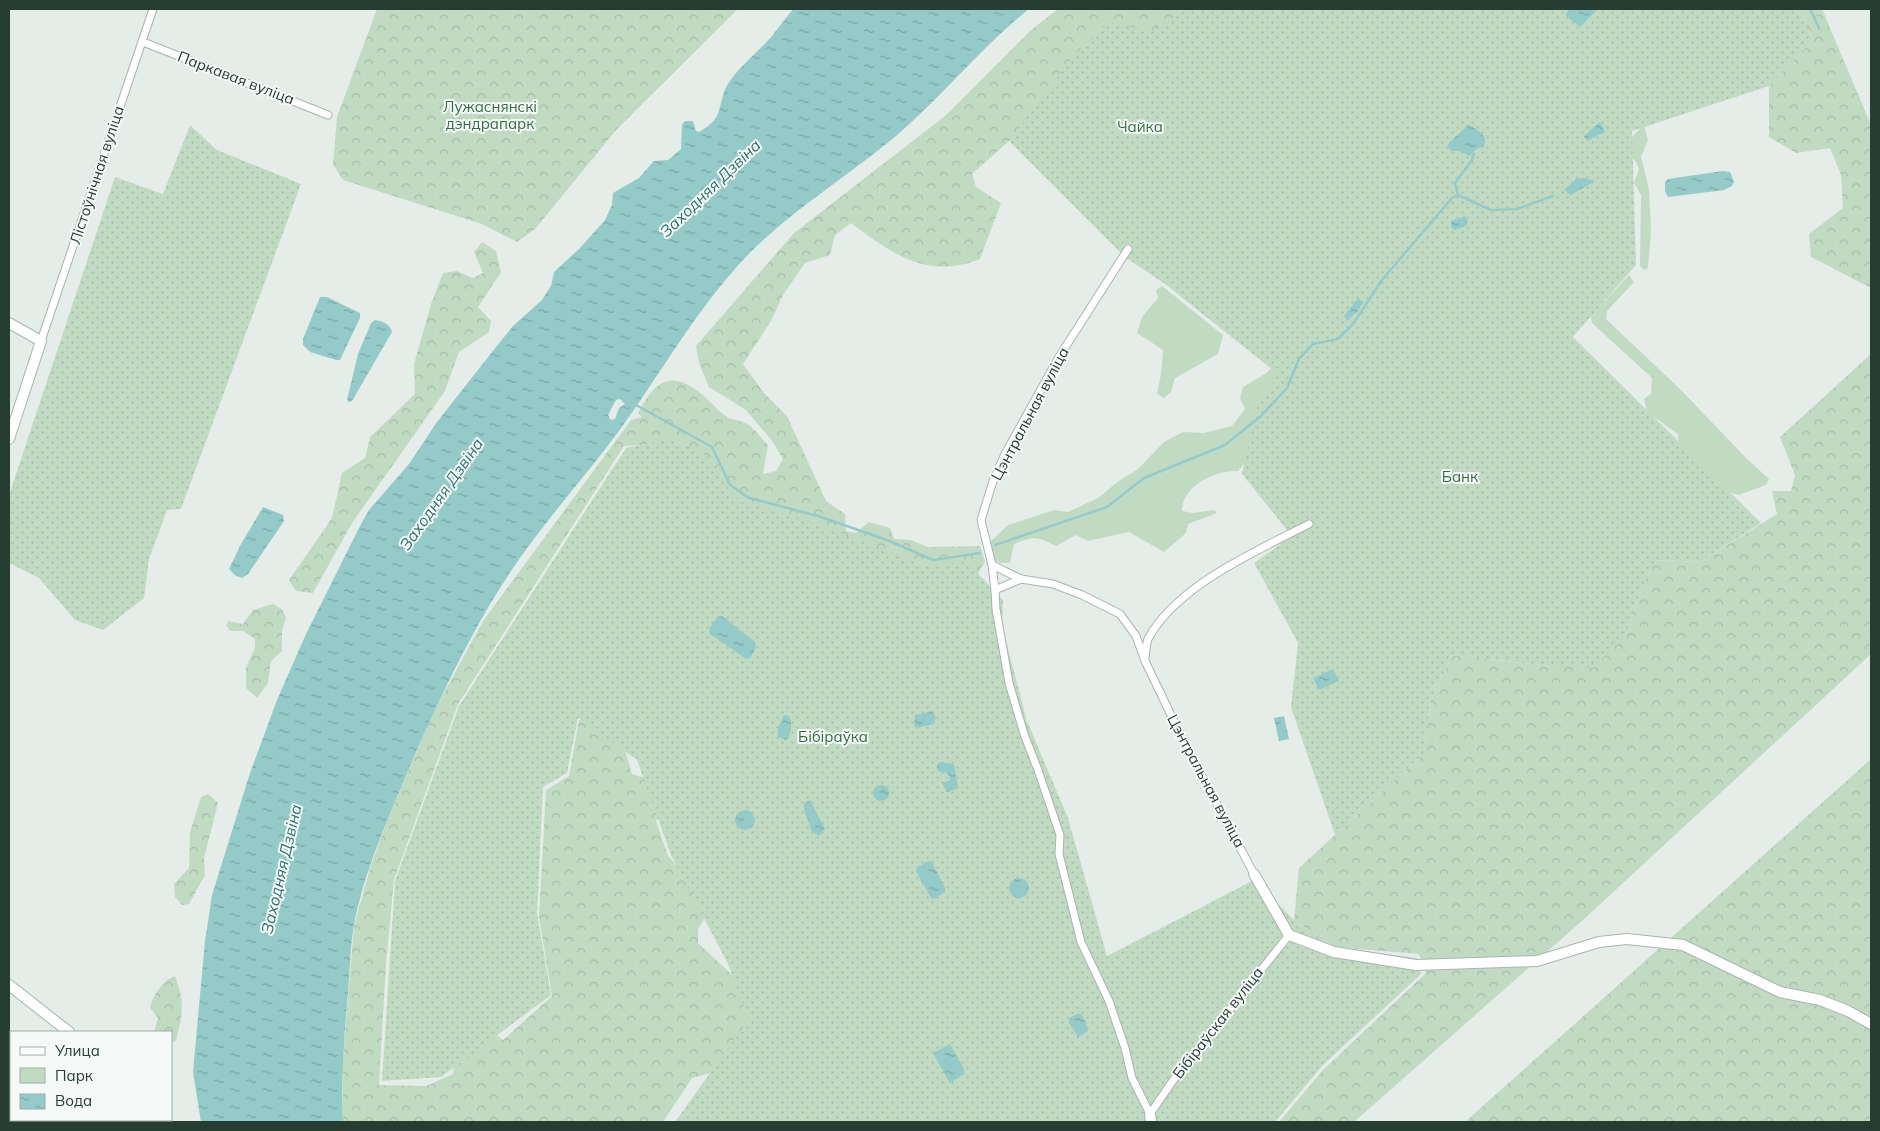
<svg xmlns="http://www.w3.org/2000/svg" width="1880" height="1131" font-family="Mulish,sans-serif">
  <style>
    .green { fill: #c1dbc3 }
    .forest { fill: url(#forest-crowns) }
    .garden { fill: url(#garden-dots) }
    .water { fill: url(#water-ripples); fill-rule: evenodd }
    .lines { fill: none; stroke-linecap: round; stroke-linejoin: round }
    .stream { stroke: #94cbc9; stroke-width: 2.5 }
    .street-casing { stroke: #a8b5ae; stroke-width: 9 }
    .secondary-casing { stroke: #a5b7ad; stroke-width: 12 }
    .street { stroke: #fff; stroke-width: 7 }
    .secondary { stroke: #fff; stroke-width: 10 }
    .labels { text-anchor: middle; stroke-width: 4; stroke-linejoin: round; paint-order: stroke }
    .street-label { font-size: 15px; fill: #263d32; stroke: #f5f9f7 }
    .park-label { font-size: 15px; fill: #356f40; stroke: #f5f9f7 }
    .water-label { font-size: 16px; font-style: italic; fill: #267271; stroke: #f5f9f7 }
  </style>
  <defs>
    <pattern id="forest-crowns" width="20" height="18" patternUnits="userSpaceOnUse" patternTransform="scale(1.25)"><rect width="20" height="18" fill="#c1dbc3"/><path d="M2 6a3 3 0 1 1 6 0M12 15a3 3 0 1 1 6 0" fill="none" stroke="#a6bda8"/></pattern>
    <pattern id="garden-dots" width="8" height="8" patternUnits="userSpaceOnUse" patternTransform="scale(1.25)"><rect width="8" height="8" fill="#c1dbc3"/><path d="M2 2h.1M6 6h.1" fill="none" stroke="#a6bda8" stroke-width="1.8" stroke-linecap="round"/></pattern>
    <pattern id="water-ripples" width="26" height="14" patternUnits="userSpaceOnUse" patternTransform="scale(1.25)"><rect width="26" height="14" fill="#94cbc9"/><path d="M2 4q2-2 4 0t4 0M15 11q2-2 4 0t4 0" fill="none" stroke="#79a6a4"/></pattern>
  </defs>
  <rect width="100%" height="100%" fill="#e5ede8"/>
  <g class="green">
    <path d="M 1643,122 L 1648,140 L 1641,157 L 1649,190 L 1651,230 L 1648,268 L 1644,270 L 1640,266 L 1641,195 L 1634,183 L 1639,169 L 1635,160 L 1622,152 C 1627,136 1639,135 1643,122 Z"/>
    <polygon points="1629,275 1634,282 1607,311 1606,319 1681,390 1746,458 1769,479 1766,485 1739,495 1728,492 1678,449 1678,434 1647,412 1644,399 1651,394 1652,378 1592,323 1591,316"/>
    <polygon points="1162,286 1223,335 1218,354 1175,378 1171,392 1164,398 1157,394 1161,374 1163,350 1137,333 1142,317 1158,298 1156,290"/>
    <path d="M 1298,344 L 1261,445 L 1238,471 C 1216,470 1182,485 1182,511 L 1193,513 L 1214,510 L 1217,513 L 1188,524 L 1186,533 L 1164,552 L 1129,532 L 1088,541 L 1076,535 L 1056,546 C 1036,536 1034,536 1014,544 L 1010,563 L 1000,563 L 992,559 L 990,542 L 1008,525 L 1054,510 L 1068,512 L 1098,498 L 1120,480 L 1137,470 L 1164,442 L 1183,432 L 1204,433 L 1232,426 L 1245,409 L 1240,398 L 1243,387 L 1265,374 Z"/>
  </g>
  <g class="forest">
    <polygon points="377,9 738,9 617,129 535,229 517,242 482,224 343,180 333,164 337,117"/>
    <path d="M 1058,9 L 1227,9 L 1009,141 L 972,174 L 976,187 L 1001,203 L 980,259 C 928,280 892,254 851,223 L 835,235 L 830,255 L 805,263 L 783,295 L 771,321 L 743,364 L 764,393 L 787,416 L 826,501 L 845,514 L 846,531 L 856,533 L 869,522 L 890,528 L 894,539 L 911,540 L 927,547 L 980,546 L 985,562 L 974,580 L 966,586 L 735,501 L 673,443 L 624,446 L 458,704 L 394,880 L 386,964 L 379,1085 L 426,1086 L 453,1074 L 455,1052 L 493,1032 L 503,1040 L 552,996 L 539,917 L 546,790 L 569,776 L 579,720 L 590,720 L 625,750 L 632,774 L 649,779 L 664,812 L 656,821 L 668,856 L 693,883 L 705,918 L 698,929 L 698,943 L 760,1001 L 722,1070 L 692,1078 L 663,1122 L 343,1122 L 343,1058 L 354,926 L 370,868 L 387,821 L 434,711 L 483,621 L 631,420 L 642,417 L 638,413 C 656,379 672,369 704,396 C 711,402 718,411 727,417 C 732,420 740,420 745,423 C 754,427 761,438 768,445 L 763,474 L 776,471 L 783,459 L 773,442 L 746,410 L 709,387 L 699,363 L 696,346 L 794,233 L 945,116 L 1031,30 Z"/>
    <polygon points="1799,9 1822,9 1871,125 1871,288 1811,257 1809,234 1843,208 1841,175 1830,148 1796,153 1769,137 1769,86 1813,40"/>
    <polygon points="482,242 496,251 501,272 478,307 491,321 489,332 459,352 445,391 352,523 313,593 296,591 289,580 332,518 342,473 365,458 370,437 415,394 414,364 431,304 443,273 457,271 473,278 483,273 474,252"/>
    <polygon points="1871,354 1871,654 1583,920 1354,1122 1279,1122 1323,1070 1426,973 1419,954 1334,947 1294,920 1299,868 1424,753 1430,702 1452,655 1550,666 1626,635 1644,583 1657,560 1700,562 1777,514 1772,491 1791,491 1795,475 1780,437"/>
    <polygon points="273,604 282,609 286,618 282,630 282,651 271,661 268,683 257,698 246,688 246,668 255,647 255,639 243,631 230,631 226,625 229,621 243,624 253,610"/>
    <polygon points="1871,759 1871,1122 1465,1122"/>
    <polygon points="208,794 218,803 204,858 205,875 189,904 182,905 175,897 174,884 189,868 190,832 201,797"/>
    <path d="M 175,976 C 185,1003 183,1013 176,1041 L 171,1043 L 171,1032 L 154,1032 L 158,1018 L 150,1008 C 153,995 163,980 175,976 Z"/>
  </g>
  <g class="garden">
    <polygon points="1188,9 1799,9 1813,40 1769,86 1632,131 1636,265 1573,337 1761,523 1700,562 1657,560 1644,583 1626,635 1593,668 1550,666 1452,655 1430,702 1424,753 1335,835 1291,707 1298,643 1254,563 1292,536 1242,474 1256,409 1278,374 1165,284 1125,257 1009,141 1075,54 1109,22 1150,31"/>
    <polygon points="190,125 217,150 301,184 181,509 167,510 149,559 144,598 103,630 75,620 39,578 9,563 9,495 115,177 163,194"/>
    <polygon points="672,439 706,455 726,486 742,502 794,516 925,565 967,562 1003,600 1002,626 1027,721 1068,818 1107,956 1254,880 1294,920 1334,947 1417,958 1421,974 1323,1065 1275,1122 675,1122 749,1019 728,964 671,855 637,760 578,718 567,773 543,787 537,913 551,995 441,1077 382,1081 395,881 459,706 626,448"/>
  </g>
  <g class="water">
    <path d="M 793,9 L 1029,9 C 981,47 943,96 896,136 C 846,178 788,212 743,260 C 694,313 661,373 619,431 C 584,478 544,522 511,571 C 471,631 436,705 408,771 C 387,821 364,872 354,925 C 350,947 350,971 348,993 C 344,1036 341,1079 343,1122 L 201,1122 L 193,1072 L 205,941 L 212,895 L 250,773 L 277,700 L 306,634 L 361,524 L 369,510 L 409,464 L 437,422 L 496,347 L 513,326 L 542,300 L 551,286 L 554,272 L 580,248 L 605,220 L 612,205 L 613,193 L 639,178 L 654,161 L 668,160 L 681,149 L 682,125 L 685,121 L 693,121 L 696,131 L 699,132 C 721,120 718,111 724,92 C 731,73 759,51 772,36 C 779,27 786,18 793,9 ZM 620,399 L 625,404 L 619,408 L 615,419 L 611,420 L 608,415 L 616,400 Z"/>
    <polygon points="1570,9 1598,9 1580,27 1566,16 1566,13"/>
    <polygon points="1600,122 1605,132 1587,141 1584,136"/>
    <path d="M 1468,125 C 1478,128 1490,138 1483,148 L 1478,147 L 1470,156 L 1459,151 L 1451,151 L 1448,146 L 1449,143 Z"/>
    <polygon points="1723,171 1730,172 1734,182 1732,186 1724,190 1668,197 1665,191 1665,182 1668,179"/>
    <polygon points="1585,178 1595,181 1571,195 1564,190 1576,179"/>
    <polygon points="1465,216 1468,222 1466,226 1454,230 1451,227 1451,221"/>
    <polygon points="320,297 327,297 360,313 360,318 340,360 336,360 310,352 303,345 303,339"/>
    <polygon points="1358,298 1363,302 1358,311 1347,321 1344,316"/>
    <path d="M 375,320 C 383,321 390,324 392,332 L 352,401 L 349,402 L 347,400 L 358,354 L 371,323 Z"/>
    <polygon points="263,507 283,515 284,521 248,574 242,578 236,576 229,569 241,544"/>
    <polygon points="722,616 755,642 756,648 750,658 746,659 710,634 709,630 717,617"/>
    <polygon points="1333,669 1339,681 1319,690 1313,678"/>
    <polygon points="932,711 936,718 934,724 916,728 914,726 915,715"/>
    <path d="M 784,715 L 789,716 C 793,723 791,735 786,740 L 778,737 L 778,728 Z"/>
    <polygon points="1284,716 1289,739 1279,741 1274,718"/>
    <polygon points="940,762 954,764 958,786 955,790 947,792 942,783 950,780 950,777 947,773 938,771 937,765"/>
    <circle cx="881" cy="793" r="8"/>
    <polygon points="810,800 825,829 819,836 812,832 804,810 804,804"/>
    <circle cx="745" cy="820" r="10"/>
    <polygon points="929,861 932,862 945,888 945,892 934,899 931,898 916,871 917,867"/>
    <circle cx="1019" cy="888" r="10"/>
    <polygon points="1077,1014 1081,1014 1086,1022 1088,1031 1078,1037 1069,1023 1069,1018"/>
    <polygon points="950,1044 964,1069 964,1074 950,1083 933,1053"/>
  </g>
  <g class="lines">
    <g class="stream">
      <polyline points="1810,9 1819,28"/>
      <polyline points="1458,195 1455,183 1472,160 1474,154"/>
      <polyline points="636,405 712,447 730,485 749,498 818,516 887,540 933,560 980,553"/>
      <polyline points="995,545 1107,507 1144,478 1225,445 1261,416 1287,388 1299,359 1313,344 1338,339 1353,324 1382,280 1452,198 1458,195 1491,210 1517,209 1553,196"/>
    </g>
    <g class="street-casing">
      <g id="street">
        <polyline points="143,42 328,115"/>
        <polyline points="1128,249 1059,357 1005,454 993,481 981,520 992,565 1021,579 1053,584 1082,595 1120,614 1136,636 1145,661 1184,742 1254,874"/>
        <polyline points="41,341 153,9"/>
        <polyline points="992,565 995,590"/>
        <polyline points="1021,579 995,590 996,609 1009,683 1024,734 1038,770 1060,835 1059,854 1081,942 1109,1001 1125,1048 1132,1078 1150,1114 1174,1079 1289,935"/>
        <path d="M 1145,658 C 1146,652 1146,644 1148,639 C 1177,585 1257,551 1309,524"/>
      </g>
    </g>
    <g class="secondary-casing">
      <g id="secondary">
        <polyline points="9,323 41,341 9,439"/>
        <polyline points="1254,874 1289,935 1334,952 1416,965 1537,961 1599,942 1627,939 1683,945 1780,992 1820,1000 1848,1011 1871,1024"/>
        <polyline points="9,985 69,1032"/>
        <polyline points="1150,1114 1151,1122"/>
        <polyline points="133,1120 133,1122"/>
      </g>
    </g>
    <use href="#street" class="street"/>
    <use href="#secondary" class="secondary"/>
  </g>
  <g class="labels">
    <g class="street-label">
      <text transform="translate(236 78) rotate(21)" y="5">Паркавая вуліца</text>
      <text transform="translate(97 175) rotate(-72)" y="5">Лістоўнічная вуліца</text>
      <text transform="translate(1030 414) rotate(-62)" y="5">Цэнтральная вуліца</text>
      <text transform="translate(1206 781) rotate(62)" y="5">Цэнтральная вуліца</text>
      <text transform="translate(1218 1023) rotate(-52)" y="5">Бібіраўская вуліца</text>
    </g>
    <g class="park-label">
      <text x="490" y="112">Лужаснянскі<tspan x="490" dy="17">дэндрапарк</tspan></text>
      <text x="1140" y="132">Чайка</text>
      <text x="1460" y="482">Банк</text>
      <text x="833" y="742">Бібіраўка</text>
    </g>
    <g class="water-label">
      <text transform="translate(710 188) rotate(-44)" y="6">Заходняя Дзвіна</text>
      <text transform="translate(441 494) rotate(-55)" y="6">Заходняя Дзвіна</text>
      <text transform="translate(281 869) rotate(-77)" y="6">Заходняя Дзвіна</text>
    </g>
  </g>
  <rect width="1880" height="1131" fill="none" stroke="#263d32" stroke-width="20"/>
  <rect x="10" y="1031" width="162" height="90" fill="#f5f9f7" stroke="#a2aea8"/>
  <rect x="20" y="1047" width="25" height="8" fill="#ffffff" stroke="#a2aea8"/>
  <text x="55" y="1056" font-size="15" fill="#263d32">Улица</text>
  <rect x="20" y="1068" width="25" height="15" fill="#c1dbc3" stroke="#a2aea8"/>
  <text x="55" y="1081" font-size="15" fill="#263d32">Парк</text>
  <rect x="20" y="1094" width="25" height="15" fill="url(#water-ripples)" stroke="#a2aea8"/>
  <text x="55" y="1106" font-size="15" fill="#263d32">Вода</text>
</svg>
